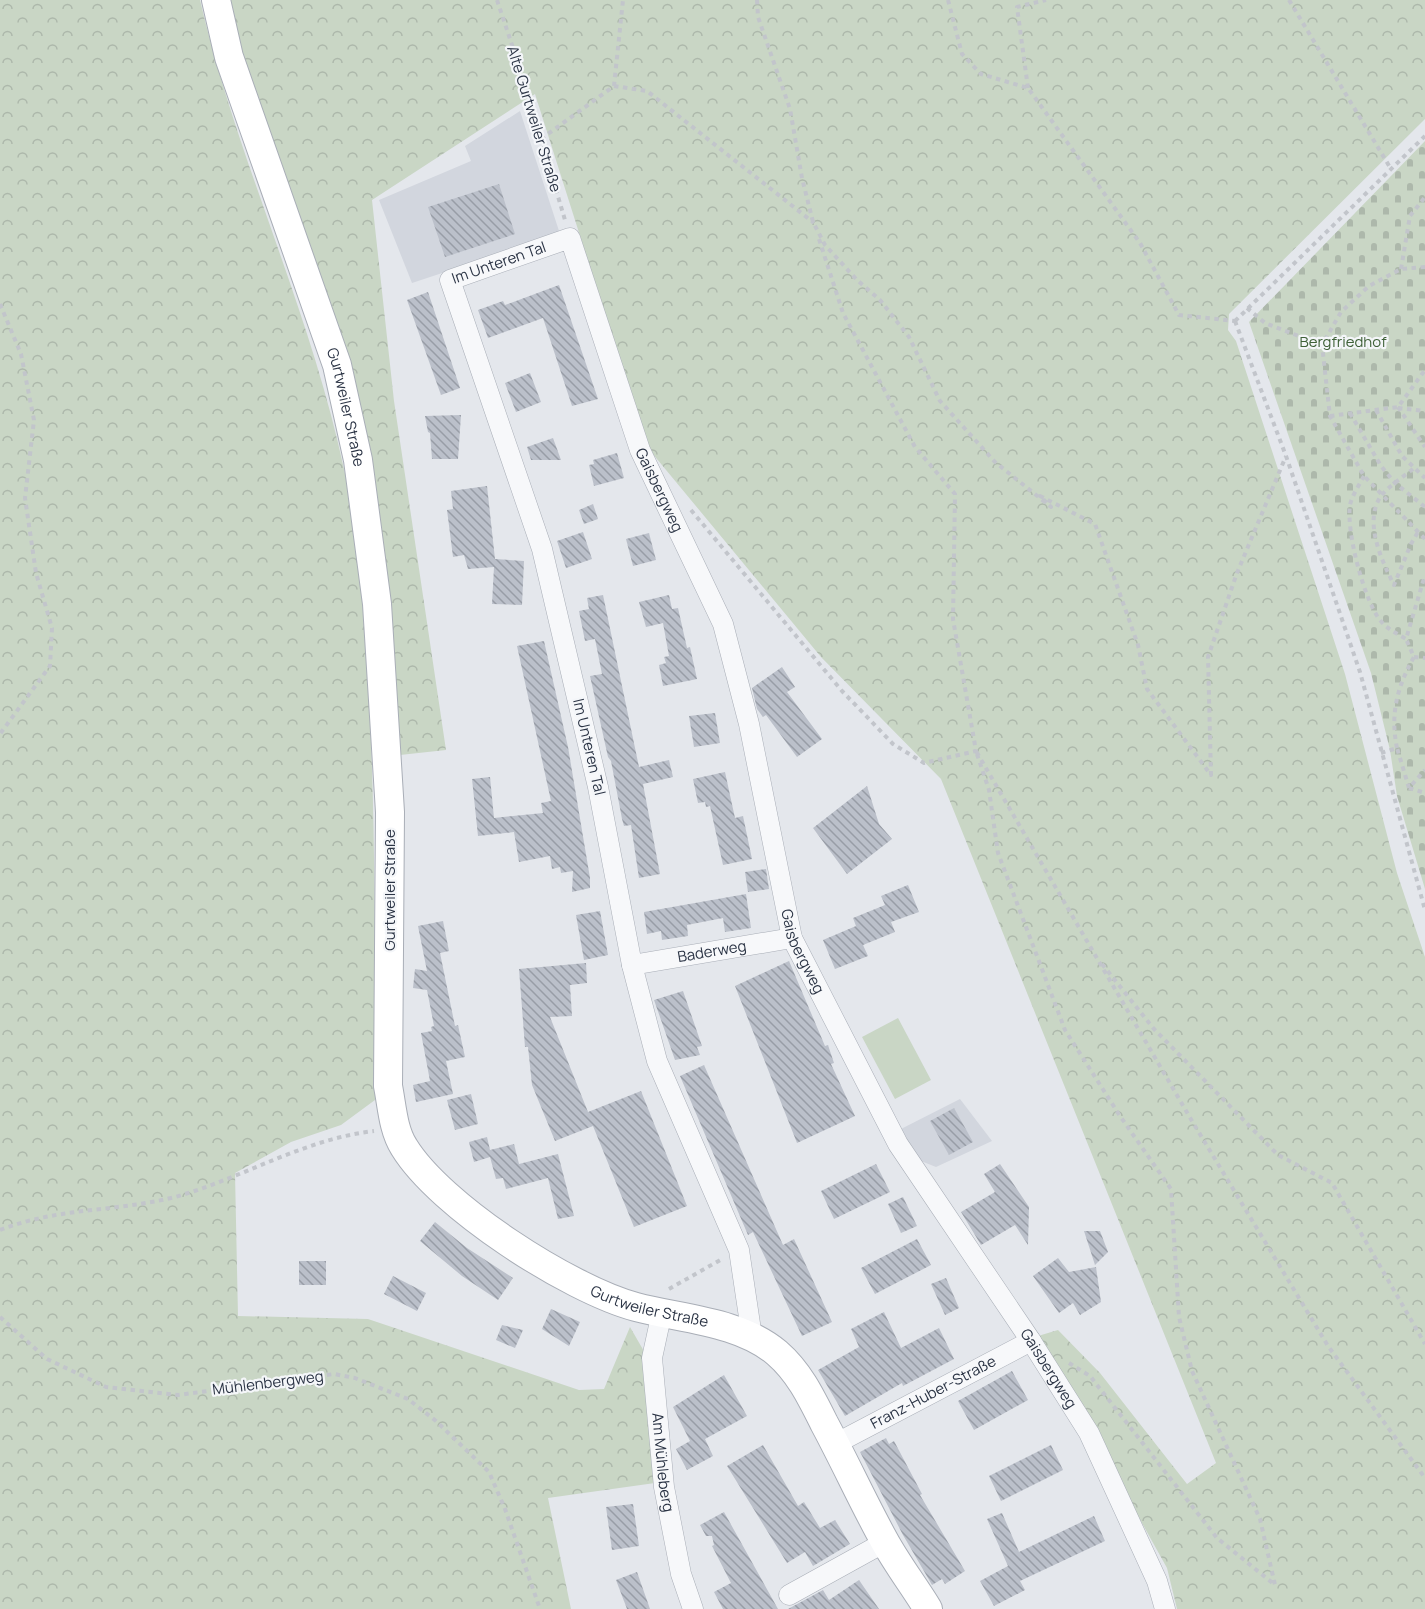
<svg xmlns="http://www.w3.org/2000/svg" width="1425" height="1609" font-family="Manrope,sans-serif">
  <style>
    .built { fill: #d2d6de }
    .green { fill: #c9d6c5 }
    .forest { fill: url(#forest-crowns) }
    .cemetery { fill: url(#cemetery-stones) }
    .building { fill: url(#building-back-hatch) }
    .lines { fill: none; stroke-linecap: round; stroke-linejoin: round }
    .minor-casing { stroke: #a9aeb7; stroke-width: 21 }
    .secondary-casing { stroke: #a9aeb7; stroke-width: 30 }
    .path { stroke: #c2c5cb; stroke-width: 4; stroke-dasharray: 4.5 4.5; stroke-linecap: butt }
    .minor { stroke: #f7f8fa; stroke-width: 20 }
    .secondary { stroke: #fff; stroke-width: 28 }
    .labels { text-anchor: middle; stroke-width: 4.5; stroke-linejoin: round; paint-order: stroke }
    .street-label { font-size: 15px; fill: #2b3445; stroke: #f4f6f9 }
    .park-label { font-size: 15px; fill: #3f6138; stroke: #f4f6f9 }
  </style>
  <defs>
    <pattern id="forest-crowns" width="20" height="18" patternUnits="userSpaceOnUse" patternTransform="scale(1.5)"><rect width="20" height="18" fill="#c9d6c5"/><path d="M2 6a3 3 0 1 1 6 0M12 15a3 3 0 1 1 6 0" fill="none" stroke="#adb8ab"/></pattern>
    <pattern id="cemetery-stones" width="16" height="16" patternUnits="userSpaceOnUse" patternTransform="scale(1.5)"><rect width="16" height="16" fill="#c9d6c5"/><path d="M2 7V4a2 2 0 0 1 4 0v3zM10 15v-3a2 2 0 0 1 4 0v3z" fill="#adb8ab"/></pattern>
    <pattern id="building-back-hatch" width="6" height="6" patternUnits="userSpaceOnUse" patternTransform="scale(1.5)"><rect width="6" height="6" fill="#bbc0ca"/><path d="M-1 5l2 2M0 0l6 6M5-1l2 2" fill="none" stroke="#989da6"/></pattern>
  </defs>
  <rect width="100%" height="100%" fill="#e4e7ec"/>
  <g class="built">
    <polygon points="520,111 560,234 412,283 379,200 471,161 465,146"/>
    <polygon points="960,1099 992,1141 936,1167 911,1157 897,1131"/>
  </g>
  <polygon class="green" points="898,1018 931,1080 895,1099 862,1037"/>
  <g class="forest">
    <path d="M 0,0 L 200,0 C 237,160 310,309 344,469 C 358,530 362,592 366,654 C 377,803 374,951 375,1100 L 341,1125 L 291,1142 L 235,1173 L 238,1316 L 368,1319 L 579,1390 L 604,1389 L 630,1327 L 645,1353 L 655,1483 L 548,1498 L 571,1609 L 0,1609 Z"/>
    <polygon points="223,0 1425,0 1425,119 1229,314 1228,330 1236,341 1345,674 1397,873 1425,957 1425,1609 1177,1609 1167,1568 1038,1336 1058,1330 1100,1373 1187,1484 1216,1463 941,779 821,657 647,447 535,94 372,200 394,401 446,750 400,755 381,545"/>
  </g>
  <polygon class="cemetery" points="1425,141 1425,889 1397,796 1390,750 1371,673 1249,322"/>
  <g class="building">
    <polygon points="499,184 515,234 445,257 428,207"/>
    <polygon points="559,285 598,399 572,406 543,318 488,338 478,310 503,301 505,305"/>
    <polygon points="428,292 460,388 441,395 407,300"/>
    <polygon points="530,373 541,402 516,412 505,383"/>
    <polygon points="461,415 458,459 432,459 430,433 428,432 425,416"/>
    <polygon points="553,438 561,460 531,460 527,447"/>
    <polygon points="617,453 624,478 594,486 589,465 594,464 593,460"/>
    <polygon points="487,486 495,559 524,561 522,605 492,604 494,567 468,569 464,555 453,557 447,510 453,509 451,491"/>
    <polygon points="593,504 598,519 584,524 579,510"/>
    <polygon points="583,532 592,559 566,568 557,541"/>
    <polygon points="649,533 656,560 633,566 626,539"/>
    <polygon points="603,595 639,767 669,760 673,777 643,784 660,874 639,878 631,825 624,826 622,819 611,761 608,757 590,676 602,674 595,639 585,641 579,611 589,609 587,598"/>
    <polygon points="669,595 672,609 678,608 687,648 690,647 697,679 663,686 659,665 666,663 664,657 669,656 663,623 646,627 639,602"/>
    <polygon points="544,641 568,747 590,878 590,888 572,892 573,871 561,873 560,867 552,869 550,856 519,862 514,832 478,836 472,779 490,777 494,818 543,813 541,803 551,801 517,646"/>
    <polygon points="782,667 795,687 787,692 822,739 797,757 766,715 763,717 757,709 752,688"/>
    <polygon points="715,713 720,743 694,747 689,716"/>
    <polygon points="725,772 735,818 743,816 752,859 723,865 710,806 706,807 705,802 698,803 693,779"/>
    <polygon points="867,786 879,824 892,839 847,874 813,828"/>
    <polygon points="766,869 769,889 748,892 745,872"/>
    <polygon points="908,885 919,912 891,922 895,932 863,945 868,956 835,969 823,940 856,926 853,918 885,905 881,896"/>
    <polygon points="746,894 751,928 725,932 723,918 687,925 688,936 662,940 661,931 647,934 644,912"/>
    <polygon points="600,911 608,955 584,960 576,915"/>
    <polygon points="443,921 449,951 440,953 455,1026 458,1025 465,1057 446,1061 453,1094 416,1102 413,1085 430,1081 421,1033 432,1031 431,1027 434,1026 427,990 413,988 415,969 427,971 418,926"/>
    <polygon points="789,961 825,1046 828,1045 834,1063 831,1064 855,1116 797,1143 735,986"/>
    <polygon points="586,963 587,983 570,985 572,1016 550,1017 588,1112 641,1091 687,1206 634,1227 593,1126 555,1141 532,1085 528,1047 525,1047 519,969"/>
    <polygon points="683,991 702,1046 697,1047 700,1055 675,1060 654,1000"/>
    <polygon points="704,1065 783,1245 794,1239 832,1322 802,1336 753,1232 748,1235 680,1076"/>
    <polygon points="471,1094 478,1124 455,1130 447,1100"/>
    <polygon points="954,1108 973,1142 949,1155 930,1121"/>
    <polygon points="487,1137 490,1150 514,1144 519,1164 558,1154 574,1216 558,1219 548,1178 506,1189 503,1178 496,1179 490,1157 474,1162 469,1142"/>
    <polygon points="876,1164 890,1192 834,1219 821,1191"/>
    <polygon points="1000,1164 1029,1207 1028,1245 1015,1225 981,1245 961,1212 995,1192 984,1174"/>
    <polygon points="903,1197 917,1226 901,1233 888,1204"/>
    <polygon points="435,1222 467,1248 513,1278 498,1300 462,1276 420,1241"/>
    <polygon points="1084,1231 1100,1231 1108,1252 1095,1265"/>
    <polygon points="917,1239 931,1265 875,1294 861,1268"/>
    <polygon points="1058,1258 1069,1272 1096,1267 1101,1302 1080,1315 1073,1303 1059,1313 1033,1276"/>
    <rect x="299" y="1261" width="27" height="24"/>
    <polygon points="393,1276 426,1293 417,1311 384,1294"/>
    <polygon points="946,1278 959,1308 945,1315 931,1284"/>
    <polygon points="551,1309 580,1322 569,1346 542,1329"/>
    <polygon points="884,1312 901,1348 939,1328 954,1359 903,1386 902,1383 845,1416 818,1370 859,1347 851,1329"/>
    <polygon points="502,1325 523,1330 515,1348 496,1340"/>
    <polygon points="1012,1371 1028,1400 974,1430 958,1401"/>
    <polygon points="724,1375 747,1416 705,1439 713,1456 687,1470 676,1449 690,1441 673,1407"/>
    <polygon points="886,1438 889,1444 894,1441 922,1494 920,1495 965,1571 945,1584 942,1579 932,1585 903,1535 860,1452"/>
    <polygon points="763,1445 798,1506 804,1502 820,1528 835,1520 850,1544 813,1566 805,1552 787,1563 727,1466"/>
    <polygon points="1051,1445 1063,1470 1001,1501 989,1476"/>
    <polygon points="633,1504 639,1546 612,1550 606,1507"/>
    <polygon points="724,1512 778,1609 723,1609 714,1592 731,1583 712,1546 714,1545 712,1536 706,1536 700,1525"/>
    <polygon points="1002,1513 1019,1552 1094,1516 1105,1541 1020,1581 1025,1590 994,1606 980,1581 1008,1566 987,1519"/>
    <polygon points="637,1572 650,1609 627,1609 616,1580"/>
    <polygon points="859,1580 879,1609 788,1609 823,1590 829,1600"/>
  </g>
  <g class="lines">
    <g class="minor-casing">
      <g id="minor">
        <path id="s1" d="M 632,965 L 792,938"/>
        <path id="s2" d="M 662,1312 L 652,1358 L 664,1487 L 681,1574 L 693,1609"/>
        <path id="s3" d="M 752,1337 L 739,1250 L 657,1061 L 632,965 L 598,787 L 542,549 L 450,280 L 570,238 L 640,450 L 723,624 L 749,724 L 792,938 L 898,1144 L 1031,1341 L 1089,1433 L 1157,1581 L 1165,1609"/>
        <path id="s4" d="M 835,1444 L 1031,1341"/>
        <polyline points="789,1595 885,1542"/>
      </g>
    </g>
    <g class="secondary-casing">
      <g id="secondary">
        <path id="s5" d="M 216,0 L 229,57 L 337,365 L 358,460 L 377,604 L 390,812 L 388,1086 C 392,1106 393,1130 404,1147 C 440,1206 569,1289 636,1307 C 681,1319 739,1321 777,1353 C 799,1372 811,1397 824,1423 C 845,1462 863,1502 884,1540 C 897,1564 914,1586 928,1609"/>
      </g>
    </g>
    <g class="path">
      <polyline points="497,0 520,69 565,220"/>
      <polyline points="757,0 758,17 790,109 802,178 813,222 825,245 857,280 880,300 909,337 940,401 995,462 1051,507 1040,496 1095,524 1138,645 1147,689 1211,775 1208,657 1237,573 1286,456"/>
      <polyline points="948,0 962,54 981,74 1028,88 1140,243 1179,315 1235,321"/>
      <polyline points="1289,0 1391,169"/>
      <polyline points="614,86 647,91 814,223"/>
      <polyline points="1028,88 1017,7 1046,0"/>
      <polyline points="541,139 614,86 623,0"/>
      <polyline points="1425,267 1401,269 1369,286 1341,312 1322,345 1330,416 1364,476 1425,539"/>
      <polyline points="1401,269 1410,216 1425,197"/>
      <polyline points="0,304 21,354 34,420 25,498 36,573 52,628 50,666 0,734"/>
      <polyline points="1247,308 1265,323 1322,345"/>
      <polyline points="1235,321 1286,456 1360,672 1425,910"/>
      <polyline points="1235,321 1425,136"/>
      <polyline points="1398,407 1425,447"/>
      <polyline points="1398,408 1425,411"/>
      <polyline points="1376,410 1402,456 1425,478"/>
      <polyline points="1350,413 1381,466 1395,483 1425,507"/>
      <polyline points="1330,416 1398,407 1425,370"/>
      <path d="M 1413,469 C 1403,477 1389,486 1381,496 C 1363,522 1382,561 1394,585 L 1411,544 L 1418,532"/>
      <path d="M 1364,476 C 1359,485 1352,496 1350,505 C 1346,531 1364,600 1380,620 C 1387,629 1396,633 1406,639 L 1425,575"/>
      <polyline points="691,510 842,691 893,744 924,763 976,751 953,619 955,494 915,447 843,313 818,236"/>
      <polyline points="1414,657 1425,658"/>
      <path d="M 1397,748 C 1390,714 1397,687 1414,657 L 1406,639"/>
      <polyline points="1381,753 1397,748 1409,788 1425,770"/>
      <polyline points="1409,788 1425,793"/>
      <polyline points="1102,964 1154,1029 1278,1155 1332,1183 1425,1344"/>
      <path d="M 0,1230 C 59,1207 116,1212 175,1197 C 243,1178 304,1139 374,1131"/>
      <polyline points="669,1289 722,1259"/>
      <polyline points="0,1317 47,1359 106,1387 178,1395 334,1374 355,1378 408,1399 436,1421 489,1472 505,1509 540,1609"/>
      <polyline points="1069,1363 1090,1376 1217,1538 1275,1585 1260,1519 1192,1371 1179,1317 1171,1189 1120,1116 1065,1030 998,853 989,790 976,751 1192,1121 1328,1346 1425,1478"/>
    </g>
    <use href="#minor" class="minor"/>
    <use href="#secondary" class="secondary"/>
  </g>
  <g class="labels">
    <g class="street-label">
      <text transform="translate(534 119) rotate(73)" y="5">Alte Gurtweiler Straße</text>
      <text dy="5" stroke="none"><textPath href="#s3" startOffset="1155">Im Unteren Tal</textPath></text>
      <text dy="5" stroke="none"><textPath href="#s5" startOffset="428">Gurtweiler Straße</textPath></text>
      <text dy="5" stroke="none"><textPath href="#s3" startOffset="1498">Gaisbergweg</textPath></text>
      <text transform="translate(589 747) rotate(77)" y="5">Im Unteren Tal</text>
      <text transform="translate(390 890) rotate(-90)" y="5">Gurtweiler Straße</text>
      <text dy="5" stroke="none"><textPath href="#s3" startOffset="1984">Gaisbergweg</textPath></text>
      <text dy="5" stroke="none"><textPath href="#s1" startOffset="81">Baderweg</textPath></text>
      <text dy="5" stroke="none"><textPath href="#s5" startOffset="1472">Gurtweiler Straße</textPath></text>
      <text dy="5" stroke="none"><textPath href="#s3" startOffset="2470">Gaisbergweg</textPath></text>
      <text transform="translate(268 1383) rotate(-7)" y="5">Mühlenbergweg</text>
      <text dy="5" stroke="none"><textPath href="#s4" startOffset="111">Franz-Huber-Straße</textPath></text>
      <text dy="5" stroke="none"><textPath href="#s2" startOffset="152">Am Mühleberg</textPath></text>
    </g>
    <g class="park-label">
      <text x="1343" y="347">Bergfriedhof</text>
    </g>
  </g>
</svg>
